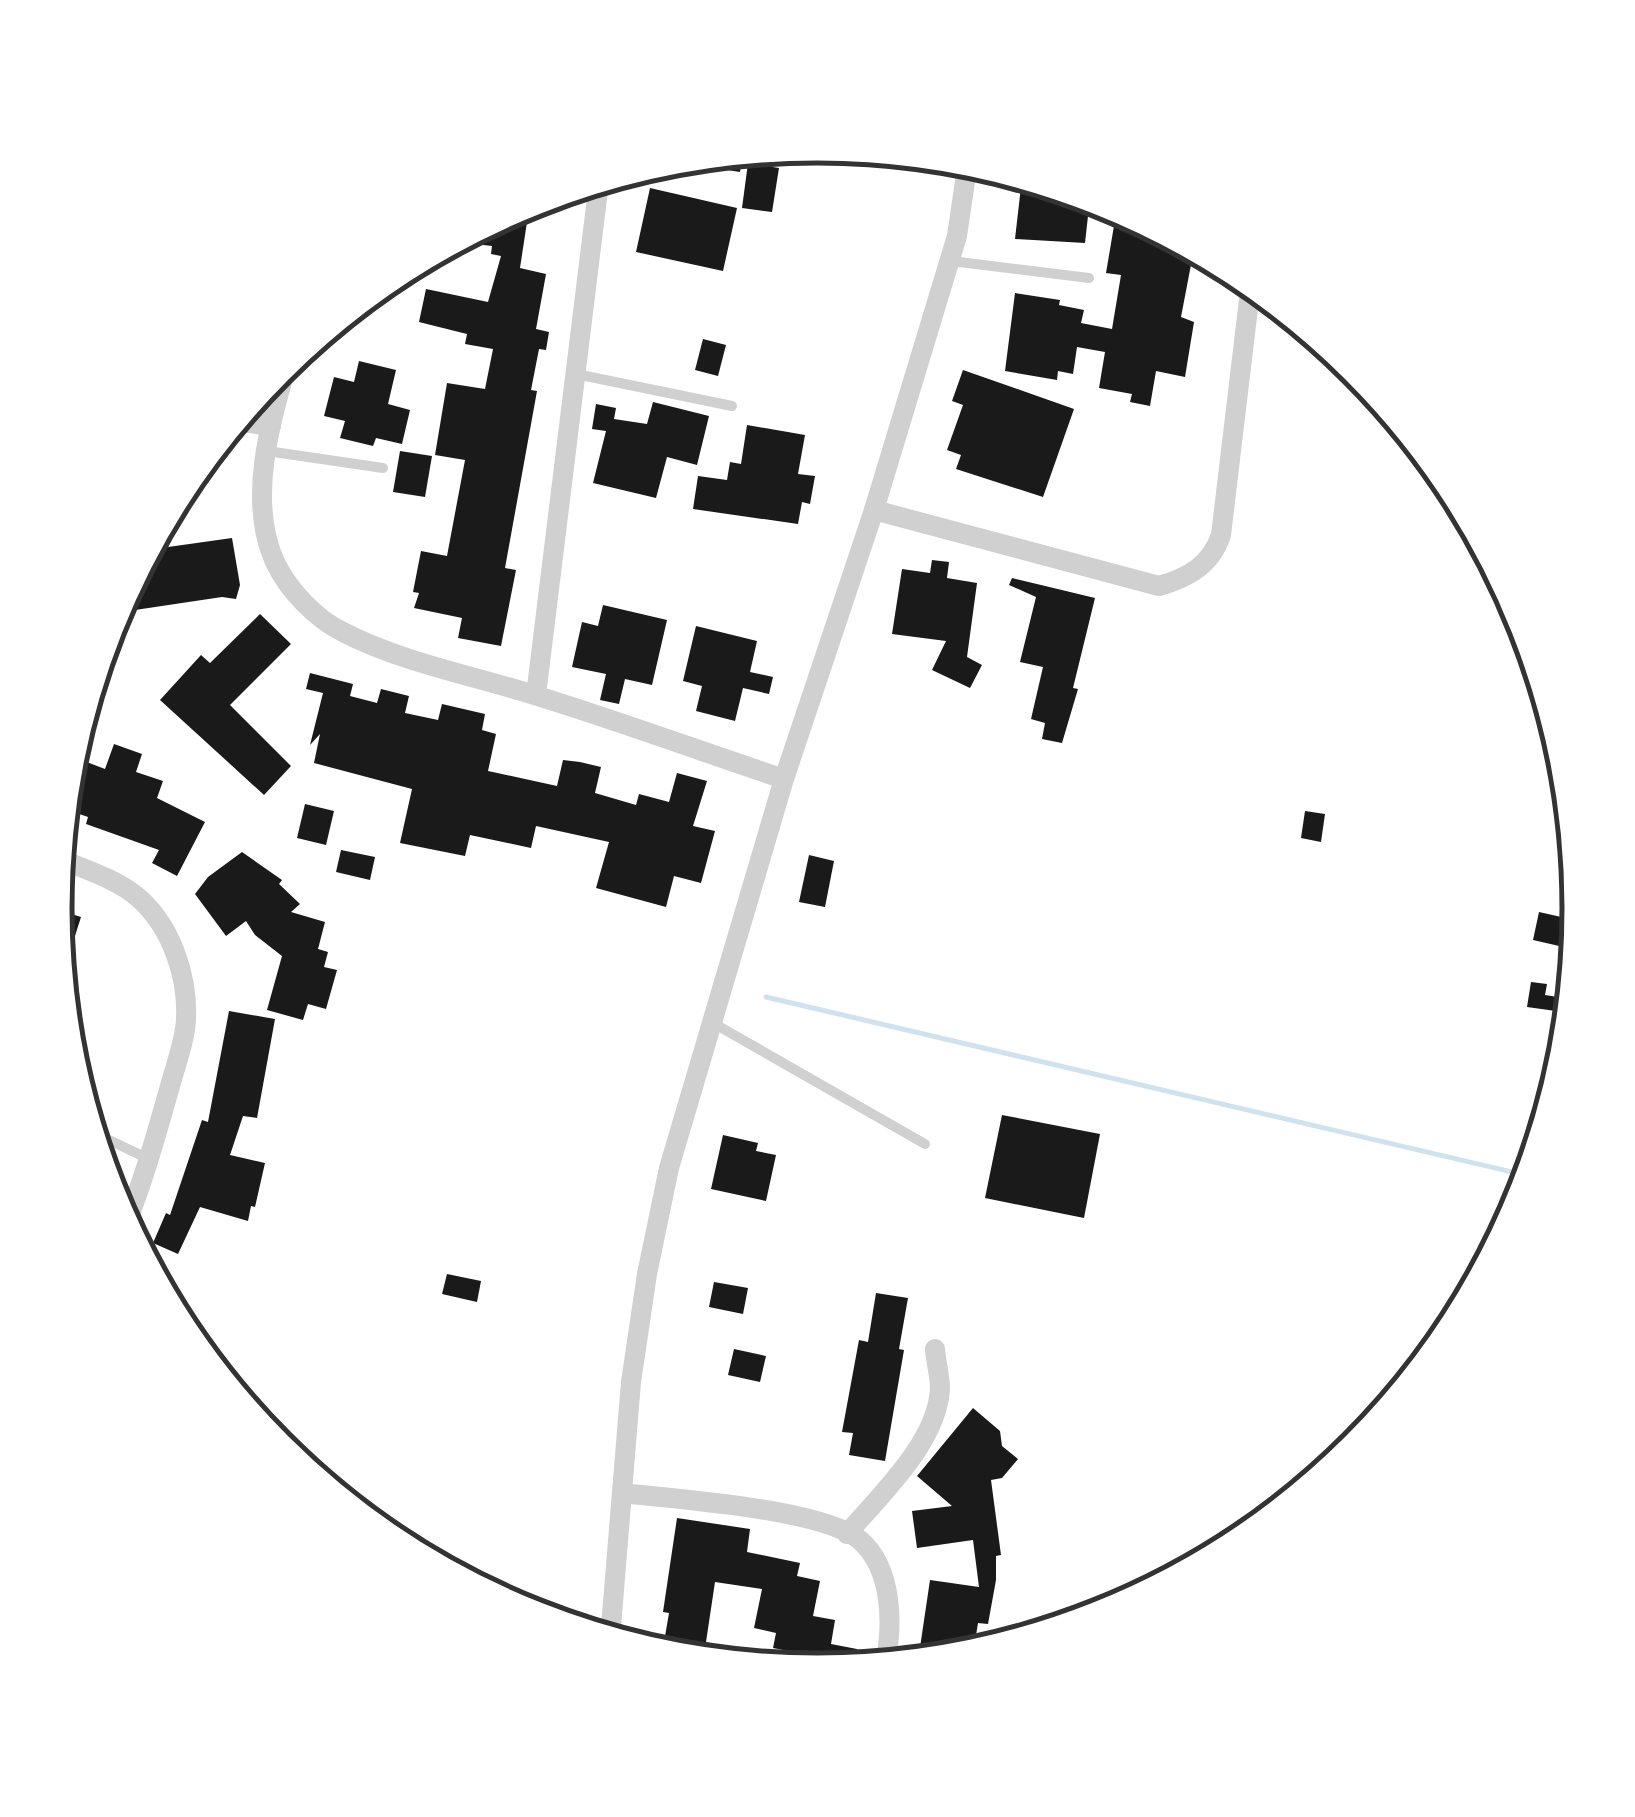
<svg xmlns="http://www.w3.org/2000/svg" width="1635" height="1817" font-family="Lato,sans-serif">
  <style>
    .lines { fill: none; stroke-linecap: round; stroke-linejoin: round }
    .stream { stroke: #cfe2ee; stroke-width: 5 }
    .building { fill: #1a1a1a }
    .service { stroke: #d0d0d0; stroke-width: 10 }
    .minor { stroke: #d0d0d0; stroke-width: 20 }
    .rim { fill: none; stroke: #333; stroke-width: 5 }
  </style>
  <rect width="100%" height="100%" fill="#fff"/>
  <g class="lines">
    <polyline class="stream" points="766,997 1529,1176"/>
  </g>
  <g class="building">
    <polygon points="726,155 742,158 740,172 689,164 689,159"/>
    <polygon points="748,163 779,168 772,212 742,208"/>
    <polygon points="1022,178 1090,198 1085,243 1015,239"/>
    <polygon points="650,188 737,208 723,271 636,252"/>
    <polygon points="1117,208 1194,249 1181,317 1194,322 1185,377 1156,371 1150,406 1130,402 1132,394 1099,388 1105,352 1077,347 1073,374 1058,371 1057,380 1005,371 1015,293 1060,300 1059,305 1084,310 1081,323 1112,329 1121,275 1106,273"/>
    <polygon points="500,218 527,222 520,268 546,274 536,329 549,332 546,350 539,349 531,390 537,391 505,568 516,570 501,646 458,638 462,618 414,608 419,593 413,592 421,551 447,556 465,460 435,455 447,383 485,389 493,349 465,344 467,334 419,322 426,289 488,302 501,256 491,254 492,246 475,244 477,230"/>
    <polygon points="703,339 726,345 718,376 695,370"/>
    <polygon points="359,361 396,370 388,404 410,410 402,444 376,438 373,446 340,438 345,421 324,416 334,377 354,382"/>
    <polygon points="963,370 1074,409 1043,497 956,469 961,455 947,450 963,405 952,401"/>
    <polygon points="653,402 709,416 697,465 667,457 656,498 593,483 606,431 592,429 596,404 616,408 614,419 647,424"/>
    <polygon points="747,425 805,435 798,474 815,476 810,504 802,502 798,524 693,509 698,476 727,480 730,462 741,464"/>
    <polygon points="400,451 432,456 425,497 393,492"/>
    <polygon points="232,538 240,585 236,599 222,597 115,613 150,547 161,548"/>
    <polygon points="932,560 949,562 947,578 977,583 967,657 982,665 970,688 932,670 946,641 892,634 902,569 930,573"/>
    <polygon points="1012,578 1095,598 1073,688 1078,689 1062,743 1042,739 1045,723 1031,719 1043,667 1020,662 1036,597 1009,585"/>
    <polygon points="603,605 667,620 652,685 625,679 619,704 600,700 606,674 572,667 582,622 598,626"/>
    <polygon points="260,614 291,644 230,705 291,766 264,795 160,700 201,655 210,663"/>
    <polygon points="696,626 757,641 750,672 773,677 769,694 743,688 735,721 696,711 702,686 683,681"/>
    <polygon points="310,673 353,684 350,696 377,703 381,689 409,696 405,713 438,720 442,704 485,714 482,730 496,734 488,771 557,786 563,760 580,762 601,767 595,793 636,805 639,794 669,802 677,773 707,781 693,826 715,831 701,883 674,876 666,907 596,888 609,842 536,826 531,848 470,835 465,856 400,843 412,789 314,763 320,734 310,745 323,693 306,689"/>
    <polygon points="114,744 142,754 136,772 163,781 157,798 205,822 177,876 152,863 159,850 86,824 88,817 65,809 71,756 105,769"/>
    <polygon points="305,804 334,811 326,845 297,838"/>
    <polygon points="1305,811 1325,814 1321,842 1301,838"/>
    <polygon points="341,850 375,857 370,880 336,872"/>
    <polygon points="242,852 282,880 279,884 300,904 291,912 325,922 318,949 328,952 324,967 337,970 326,1009 308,1004 303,1020 267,1010 282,956 255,935 246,921 226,936 195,894 208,877"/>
    <polygon points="809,855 834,861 825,907 799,902"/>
    <polygon points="55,909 81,917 62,977"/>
    <polygon points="1539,912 1579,921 1576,946 1569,945 1568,948 1533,940"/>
    <polygon points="1531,982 1547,984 1545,995 1571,999 1570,1013 1527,1007"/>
    <polygon points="229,1011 275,1019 257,1118 243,1116 230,1155 265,1163 255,1207 251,1206 248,1221 200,1207 178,1254 153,1243 166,1213 170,1215 202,1120 208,1122"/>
    <polygon points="1002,1115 1100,1134 1084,1218 985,1198"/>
    <polygon points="723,1135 758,1143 756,1151 776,1155 766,1201 711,1189"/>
    <polygon points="447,1274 481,1281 477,1302 442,1294"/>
    <polygon points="714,1282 748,1288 743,1314 709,1307"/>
    <polygon points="876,1293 908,1298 899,1349 904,1350 885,1461 849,1455 853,1433 842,1432 859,1340 868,1342"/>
    <polygon points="734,1349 766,1356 760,1382 728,1375"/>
    <polygon points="973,1408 1000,1431 1002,1446 1018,1459 1002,1478 991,1480 1001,1555 996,1556 996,1580 988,1624 978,1623 973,1654 918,1661 930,1580 979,1587 973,1540 917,1548 912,1511 952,1506 917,1476"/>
    <polygon points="677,1518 750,1529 747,1552 800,1563 797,1576 820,1581 813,1616 835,1620 831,1644 857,1649 853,1667 833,1664 834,1660 773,1648 776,1633 754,1628 762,1589 715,1582 706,1642 715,1644 712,1661 662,1654 669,1613 663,1612"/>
  </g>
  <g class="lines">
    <g class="service">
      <polyline points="951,261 1089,278"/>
      <polyline points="576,374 732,406"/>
      <polyline points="267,451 383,468"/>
      <polyline points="713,1023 925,1144"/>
      <polyline points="92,1132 149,1159"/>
    </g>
    <g class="minor">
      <path d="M 288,361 C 270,423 247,501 275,562 C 288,590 316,619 343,632 C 401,662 470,675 531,694 C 616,720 700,751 784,779"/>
      <polyline points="236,421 271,426"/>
      <path d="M 874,510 L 1159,586 C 1188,578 1211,565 1221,535 L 1251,283"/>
      <polyline points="536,695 599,182"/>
      <path d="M 60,859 C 87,870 119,880 141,900 C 172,929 188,977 186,1019 C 185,1041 176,1064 170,1086 C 157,1132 144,1179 126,1224"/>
      <path d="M 622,1493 C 674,1499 826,1509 861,1541 C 893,1570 893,1626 885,1664"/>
      <path d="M 847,1534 C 880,1495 937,1443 940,1389 C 940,1376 936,1362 935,1349"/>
      <polyline points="610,1639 631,1382 647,1274 669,1168 784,779 874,510 957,236 968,161"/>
    </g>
  </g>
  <path d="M0 0H1635V1817H0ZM72 908a745 745 0 1 1 1490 0a745 745 0 1 1-1490 0Z" fill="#fff" fill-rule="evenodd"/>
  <path class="rim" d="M72 908a745 745 0 1 1 1490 0a745 745 0 1 1-1490 0Z"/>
</svg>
